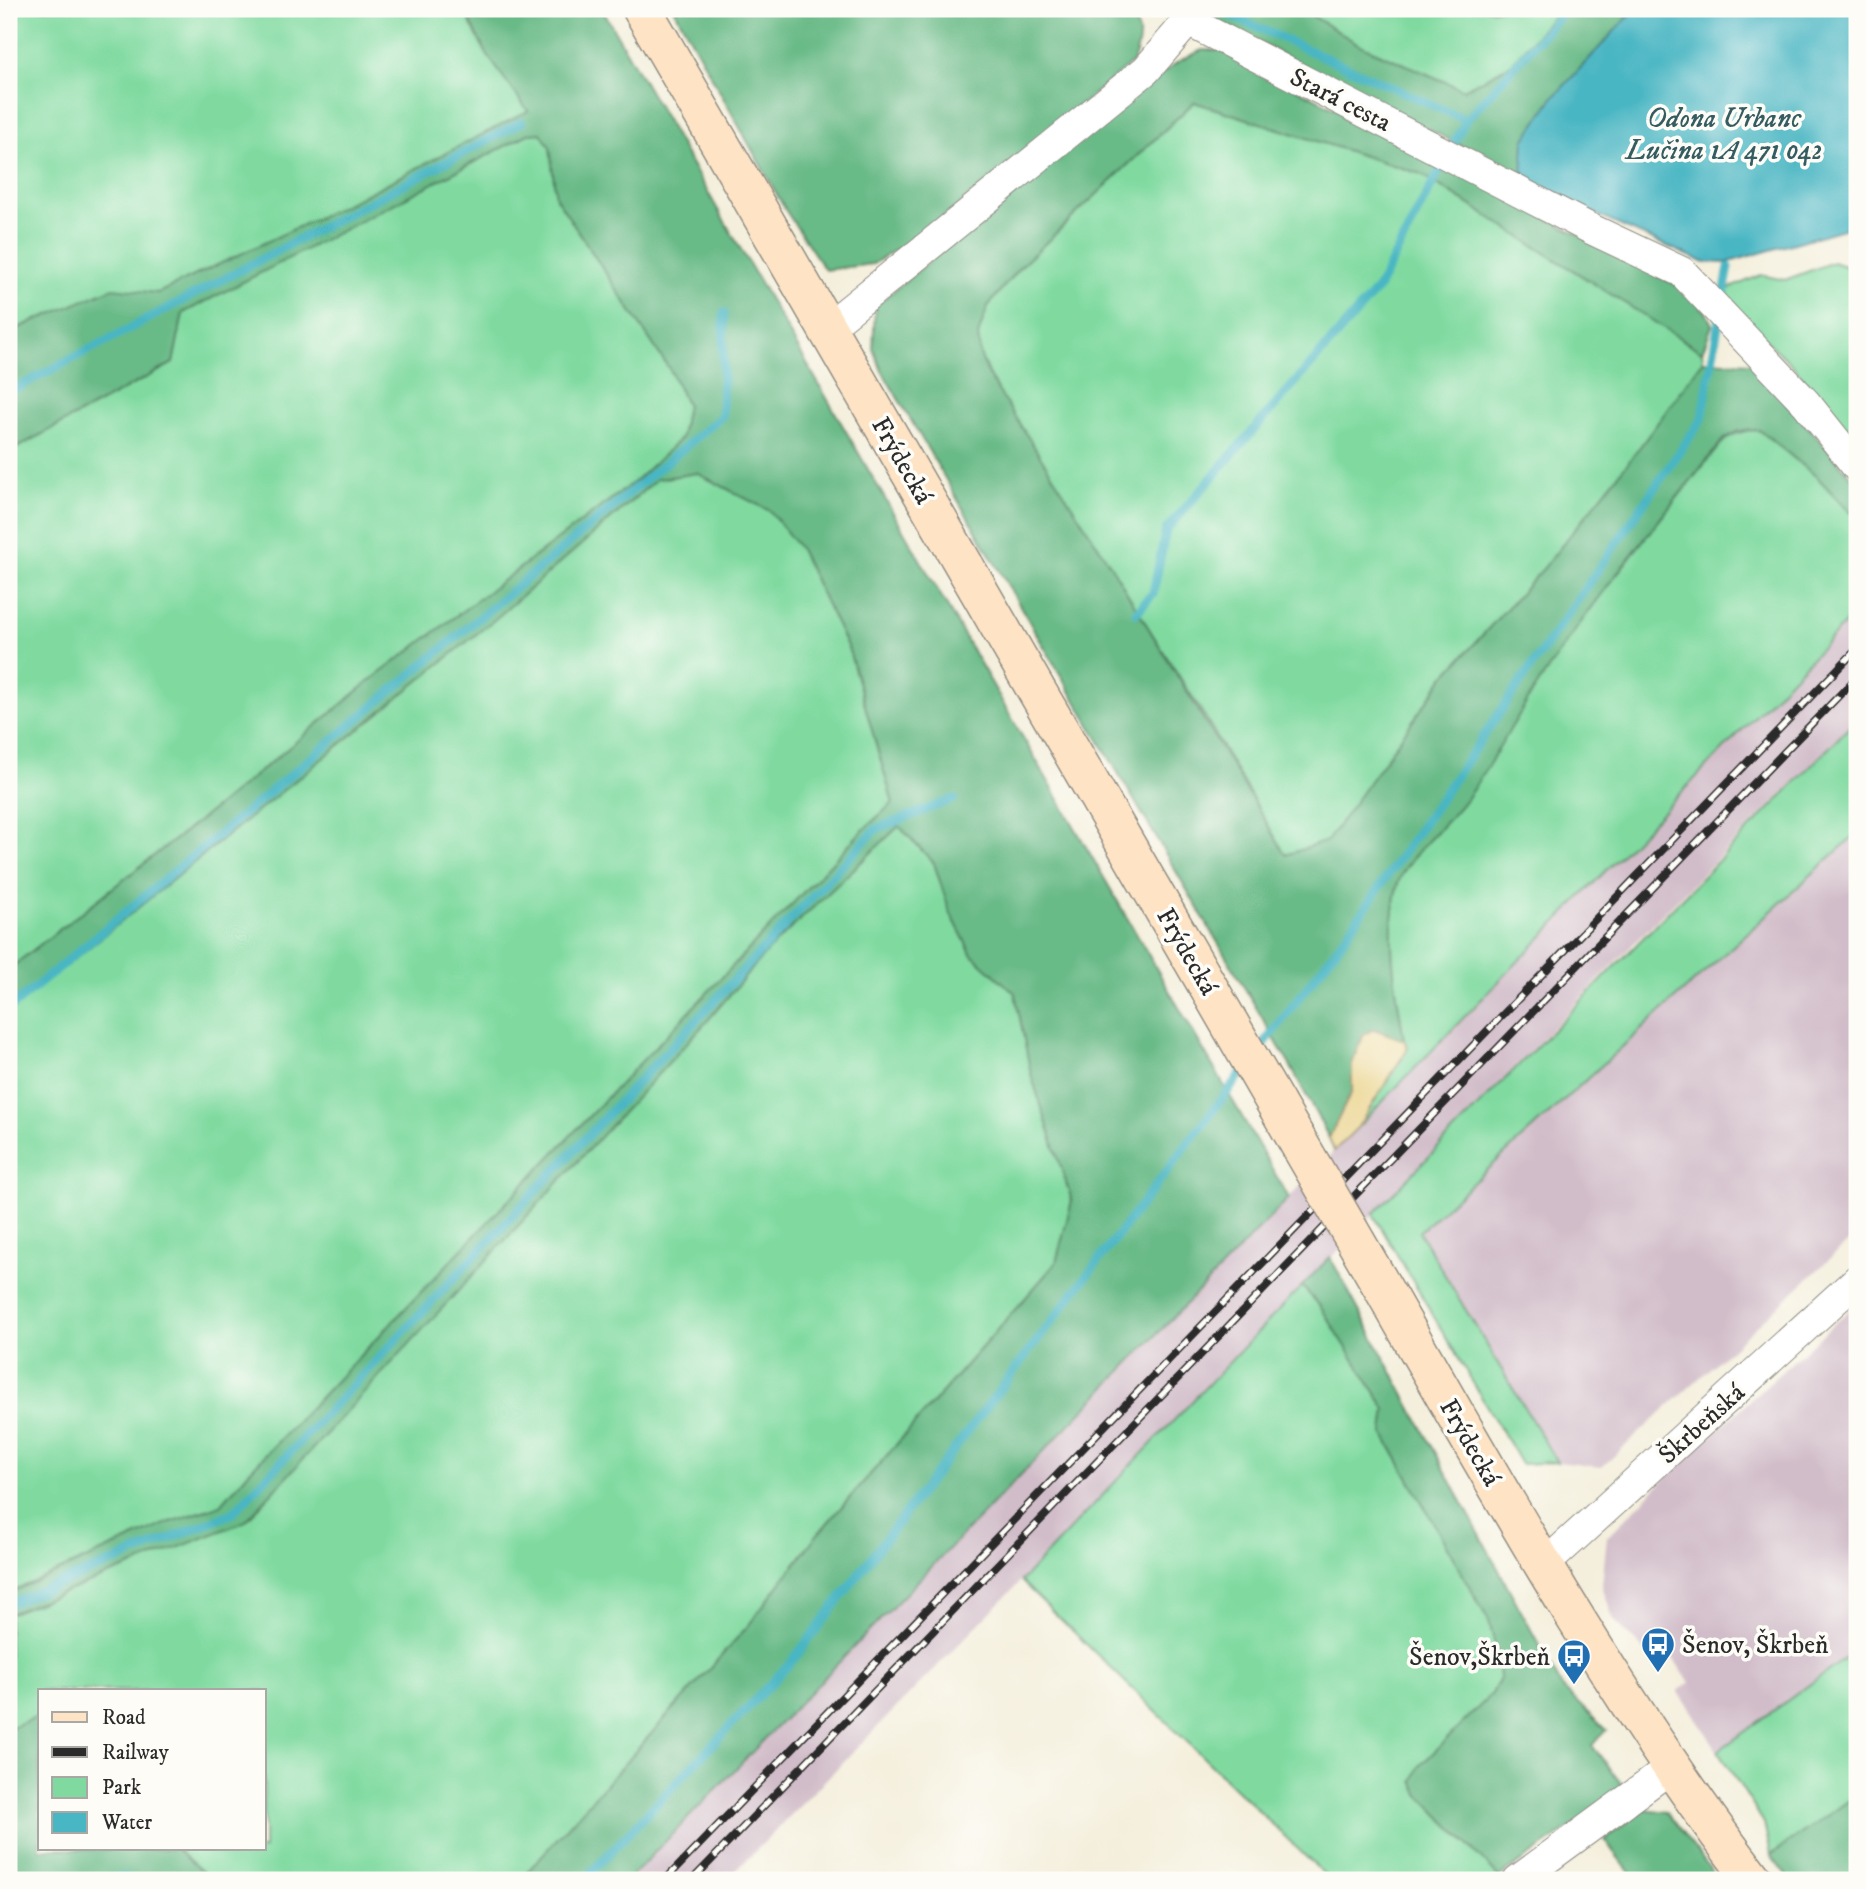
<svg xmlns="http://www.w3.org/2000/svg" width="1866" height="1889" font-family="'IM FELL DW Pica',serif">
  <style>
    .industrial { fill: #d1bdc9 }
    .green { fill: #80daa0; stroke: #568266; stroke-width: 2 }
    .forest { fill: #68ba86; stroke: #4a7258; stroke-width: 2 }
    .sand { fill: #eeda9e; stroke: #8c8264; stroke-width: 2 }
    .water { fill: #48b6c3; stroke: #3a7077; stroke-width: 2 }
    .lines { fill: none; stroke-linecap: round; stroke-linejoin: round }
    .stream { stroke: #48b6c3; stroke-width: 9 }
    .street-casing { stroke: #908d84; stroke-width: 32 }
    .secondary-casing { stroke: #908d84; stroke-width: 41 }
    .street { stroke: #fff; stroke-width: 30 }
    .secondary { stroke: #fee4c5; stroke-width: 38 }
    .rail-casing { stroke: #2b2b2b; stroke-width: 8 }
    .rail { stroke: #fdfcf7; stroke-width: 5; stroke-dasharray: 16; stroke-linecap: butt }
    .secondary-bridge-casing { stroke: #908d84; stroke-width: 41; stroke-linecap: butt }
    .secondary-bridge { stroke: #fee4c5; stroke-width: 38 }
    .labels { text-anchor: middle; stroke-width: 7; stroke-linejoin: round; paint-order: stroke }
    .street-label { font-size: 26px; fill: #2b2b2b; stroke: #fdfcf7 }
    .poi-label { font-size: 26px; fill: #2b2b2b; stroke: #fdfcf7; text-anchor: start }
    .water-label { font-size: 28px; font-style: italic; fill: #355c60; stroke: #fdfcf7 }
  </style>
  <rect width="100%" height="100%" fill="#fdfcf7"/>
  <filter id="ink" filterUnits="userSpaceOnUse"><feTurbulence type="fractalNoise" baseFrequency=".0143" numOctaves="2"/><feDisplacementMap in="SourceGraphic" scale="14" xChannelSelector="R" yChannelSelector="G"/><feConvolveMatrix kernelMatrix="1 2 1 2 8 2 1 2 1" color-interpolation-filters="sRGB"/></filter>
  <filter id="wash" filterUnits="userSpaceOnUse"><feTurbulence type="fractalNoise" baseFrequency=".00686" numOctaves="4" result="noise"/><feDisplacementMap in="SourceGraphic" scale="28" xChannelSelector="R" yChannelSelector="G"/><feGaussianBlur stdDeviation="1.57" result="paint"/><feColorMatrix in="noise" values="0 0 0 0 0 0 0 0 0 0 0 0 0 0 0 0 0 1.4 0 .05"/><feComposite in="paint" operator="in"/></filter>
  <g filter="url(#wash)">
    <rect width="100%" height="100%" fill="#f4efdc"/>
    <g class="industrial">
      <polygon points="1857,611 1857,718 1635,942 1021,1581 727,1880 628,1880"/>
      <polygon points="1857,833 1857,1234 1602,1467 1557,1462 1419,1232"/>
      <polygon points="1857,1303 1857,1650 1718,1751 1678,1691 1690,1683 1673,1658 1659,1666 1613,1619 1602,1585 1607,1537 1678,1466"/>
    </g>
    <g class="green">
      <path d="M 9,9 L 463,9 L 488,56 L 529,111 L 347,204 L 158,293 C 105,291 56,310 9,332 Z"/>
      <polygon points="1301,9 1560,9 1510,65 1464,90 1360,45"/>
      <polygon points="1194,102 1421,174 1702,352 1703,361 1631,459 1543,569 1445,676 1327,842 1285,855 1207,720 990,378 980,355 978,335 988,306 1018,269"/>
      <polygon points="541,133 550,147 556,198 670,370 687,405 681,438 638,479 375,677 219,805 9,969 9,452 173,363 183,313 528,134"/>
      <polygon points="1833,262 1857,270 1857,443 1794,367 1718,293 1761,275 1785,280"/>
      <path d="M 1759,430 L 1817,477 L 1851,513 L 1857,511 L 1857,611 L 1358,1127 L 1408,1048 L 1404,1040 C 1396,990 1385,936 1397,887 C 1404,858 1448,825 1466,799 C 1492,763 1512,724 1536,687 C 1590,604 1654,527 1716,450 C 1728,434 1740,431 1759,430 Z"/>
      <polygon points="697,473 770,511 800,549 849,650 893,803 861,832 247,1474 221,1505 165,1524 9,1593 9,1012 495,619 657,479"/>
      <polygon points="1857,719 1857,833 1419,1232 1557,1462 1521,1464 1373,1214"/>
      <polygon points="899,826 934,863 950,912 972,955 1015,993 1031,1074 1072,1201 1056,1263 817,1535 748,1626 520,1880 212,1880 176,1849 264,1849 264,1691 40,1691 40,1715 9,1728 9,1614 246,1521 768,950"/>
      <polygon points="1302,1286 1320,1306 1386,1409 1383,1433 1489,1621 1499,1661 1500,1678 1492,1694 1419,1767 1419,1794 1499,1877 1494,1880 1330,1880 1021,1581"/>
      <polygon points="1857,1650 1857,1795 1771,1855 1764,1823 1718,1751"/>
    </g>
    <g class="forest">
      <polygon points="463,9 602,9 1289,1198 628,1880 520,1880 748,1626 817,1535 1056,1263 1072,1201 1031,1074 1015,993 972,955 950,912 934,863 899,826 768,950 709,1019 246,1521 9,1614 9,1593 165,1524 221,1505 247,1474 861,832 893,803 849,650 800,549 770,511 697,473 657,479 495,619 9,1012 9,969 219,805 375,677 638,479 681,438 687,405 670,370 556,198 550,147 541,133 528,134 183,313 173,363 9,452 9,332 113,288 158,293 347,204 528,111 488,56"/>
      <path d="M 674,9 L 1120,9 C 1144,24 1142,38 1133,62 L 958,206 L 903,245 L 873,264 L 825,270 L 786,211 Z"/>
      <polygon points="1210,9 1301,9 1360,45 1464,90 1510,65 1560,9 1635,9 1551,100 1524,141 1522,177 1205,15"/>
      <path d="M 1202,50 L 1222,50 L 1688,291 L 1706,312 L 1712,325 L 1702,352 L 1421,174 L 1194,102 L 1018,269 L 988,306 L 978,335 L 980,355 L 990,378 L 1111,566 L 1286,855 L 1327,841 L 1445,676 L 1543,569 L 1631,459 L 1703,361 L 1752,363 L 1857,483 L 1857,511 L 1851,513 L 1817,477 L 1760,430 L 1738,431 L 1723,440 C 1659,520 1593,600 1537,686 C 1512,724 1492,763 1466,799 C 1448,824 1405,857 1397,886 C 1385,936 1396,990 1404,1040 L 1374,1030 L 1352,1062 L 1352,1091 L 1329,1138 L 1291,1067 L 882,371 L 873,349 L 875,306 L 1125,101 L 1179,61 Z"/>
      <polygon points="1330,1257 1563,1689 1606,1730 1592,1745 1623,1786 1586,1817 1499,1877 1419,1794 1413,1781 1419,1767 1492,1694 1500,1678 1499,1661 1489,1621 1383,1433 1386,1409 1320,1306 1302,1286"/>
      <polygon points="40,1716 40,1849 176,1849 212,1880 9,1880 9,1728"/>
      <polygon points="1857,1795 1857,1880 1790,1880 1771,1855"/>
      <polygon points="1645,1809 1667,1812 1718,1880 1636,1880 1604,1840"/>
    </g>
    <polygon class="sand" points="1374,1029 1404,1040 1408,1048 1358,1127 1334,1151 1329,1138 1352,1091 1352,1062 1364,1034"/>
    <polygon class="water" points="1635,9 1857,9 1857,225 1726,263 1703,262 1610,221 1522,177 1524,141 1551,100"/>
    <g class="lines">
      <g class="stream">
        <polyline points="1216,9 1466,120"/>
        <polyline points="1722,306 1729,267"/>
        <polyline points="9,392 522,122"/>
        <polyline points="1136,613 1153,593 1166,530 1378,288 1466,120 1566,9"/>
        <polyline points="9,1009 722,416 724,313"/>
        <polyline points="1257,1053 1343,940 1702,419 1719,320"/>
        <polyline points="9,1604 233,1513 876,829 954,799"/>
        <polyline points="98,1880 122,1877 134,1880"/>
        <polyline points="584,1880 793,1660 1244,1070"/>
      </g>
    </g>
  </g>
  <g filter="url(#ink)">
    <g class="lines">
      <g class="street-casing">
        <g id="street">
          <polyline points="827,328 1146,70 1188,21 1591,229 1682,272 1806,403 1857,467"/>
          <polyline points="1544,1565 1857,1280"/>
          <polyline points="1518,1880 1672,1767"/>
        </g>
      </g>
      <g class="secondary-casing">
        <g id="secondary">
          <polyline points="642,9 1276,1104"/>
          <path d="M 1388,1297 C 1501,1494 1615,1699 1753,1880"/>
        </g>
      </g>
      <use href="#street" class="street"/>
      <use href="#secondary" class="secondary"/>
      <g class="rail-casing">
        <g id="rail">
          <polyline points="665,1880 1857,649"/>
          <polyline points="692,1880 1857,677"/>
        </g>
      </g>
      <use href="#rail" class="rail"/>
      <g class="secondary-bridge-casing">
        <polyline id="secondary-bridge" points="1276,1104 1388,1297"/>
      </g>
      <use href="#secondary-bridge" class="secondary-bridge"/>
    </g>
  </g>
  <defs>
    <g id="bus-pin" transform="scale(1.75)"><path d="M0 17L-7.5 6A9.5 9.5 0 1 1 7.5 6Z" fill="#1f6fb2" stroke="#fdfcf7"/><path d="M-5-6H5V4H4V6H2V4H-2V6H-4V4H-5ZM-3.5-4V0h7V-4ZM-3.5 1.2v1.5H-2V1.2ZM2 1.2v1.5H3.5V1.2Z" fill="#fff"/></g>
  </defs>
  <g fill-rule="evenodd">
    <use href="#bus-pin" x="1658" y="1644"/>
    <use href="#bus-pin" x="1574" y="1656"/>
  </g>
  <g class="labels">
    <g class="street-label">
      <text transform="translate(1341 99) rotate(27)" y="9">Stará cesta</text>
      <text transform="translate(903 460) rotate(60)" y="9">Frýdecká</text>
      <text transform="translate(1188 951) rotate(60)" y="9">Frýdecká</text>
      <text transform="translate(1701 1423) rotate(-42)" y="9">Škrbeňská</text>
      <text transform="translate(1471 1442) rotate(60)" y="9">Frýdecká</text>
    </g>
    <g class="poi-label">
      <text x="1682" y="1653">Šenov, Škrbeň</text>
      <text x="1550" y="1665" text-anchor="end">Šenov,Škrbeň</text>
    </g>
    <g class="water-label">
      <text x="1724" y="127">Odona Urbanc<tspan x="1724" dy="32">Lučina 1A 471 042</tspan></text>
    </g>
  </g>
  <rect width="1866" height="1889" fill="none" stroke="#fdfcf7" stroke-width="35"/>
  <rect x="38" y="1689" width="228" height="161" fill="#fdfcf7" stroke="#a9a8a5" stroke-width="2"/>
  <rect x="52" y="1712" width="35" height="10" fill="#fee4c5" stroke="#a9a8a5" stroke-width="2"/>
  <text x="102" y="1724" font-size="21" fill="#2b2b2b">Road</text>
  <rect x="52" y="1747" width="35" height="10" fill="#2b2b2b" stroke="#a9a8a5" stroke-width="2"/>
  <text x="102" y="1759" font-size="21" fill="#2b2b2b">Railway</text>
  <rect x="52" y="1777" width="35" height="21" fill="#80daa0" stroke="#a9a8a5" stroke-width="2"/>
  <text x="102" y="1794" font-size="21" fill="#2b2b2b">Park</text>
  <rect x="52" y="1812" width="35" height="21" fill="#48b6c3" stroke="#a9a8a5" stroke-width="2"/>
  <text x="102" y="1829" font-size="21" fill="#2b2b2b">Water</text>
</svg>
